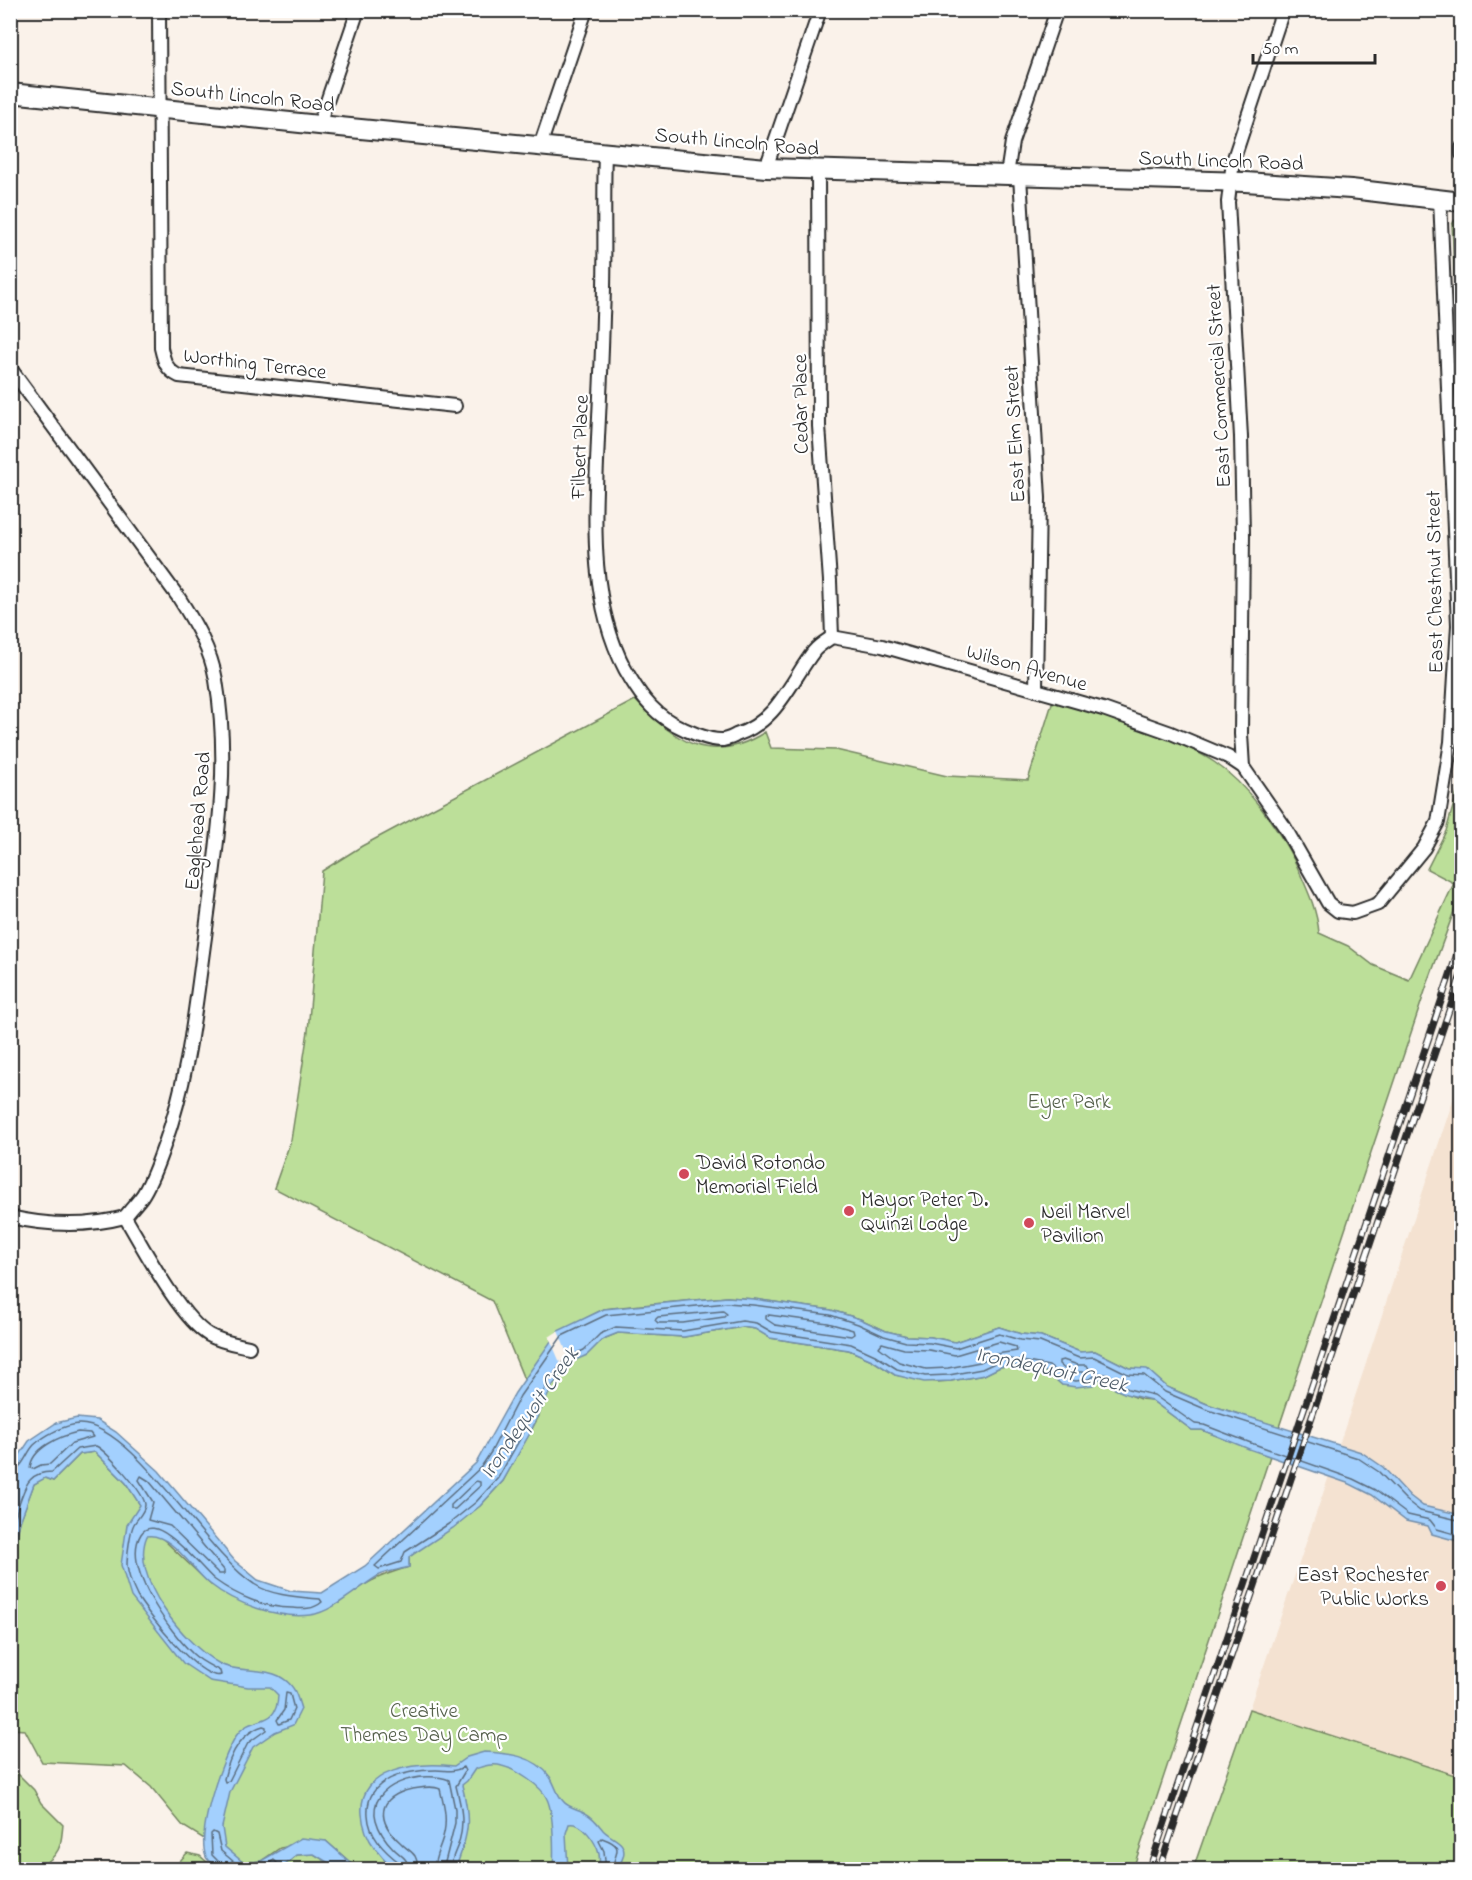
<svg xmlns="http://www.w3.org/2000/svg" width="1472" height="1880" font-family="'Indie Flower',sans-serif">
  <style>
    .built { fill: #f4e2d1 }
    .green { fill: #bcdf99; stroke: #748562; stroke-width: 1.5 }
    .water { fill: #a3d0fe; stroke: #738eaa; stroke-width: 1.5 }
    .pier { fill: #faf2ea }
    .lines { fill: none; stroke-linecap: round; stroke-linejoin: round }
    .shore { stroke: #5b6d7f; stroke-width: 1.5 }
    .street-casing { stroke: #2b2b2b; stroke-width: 16 }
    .secondary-casing { stroke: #2b2b2b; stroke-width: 22 }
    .street { stroke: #fff; stroke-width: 12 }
    .secondary { stroke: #fff; stroke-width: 18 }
    .rail-casing { stroke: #2b2b2b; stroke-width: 7 }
    .rail { stroke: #fff; stroke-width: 4.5; stroke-dasharray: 14; stroke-linecap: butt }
    .poi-dot { fill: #d1495b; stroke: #fff; stroke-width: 2 }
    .labels { text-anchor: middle; stroke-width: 4.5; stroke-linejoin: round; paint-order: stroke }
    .street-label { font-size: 21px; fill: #2b2b2b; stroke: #fff }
    .park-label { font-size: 21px; fill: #56614c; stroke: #fff }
    .poi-label { font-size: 21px; fill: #2b2b2b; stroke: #fff; text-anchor: start }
    .water-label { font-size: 22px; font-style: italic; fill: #4f5d6a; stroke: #fff }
  </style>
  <rect width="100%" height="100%" fill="#faf2ea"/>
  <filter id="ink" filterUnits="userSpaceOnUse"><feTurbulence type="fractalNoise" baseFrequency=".0167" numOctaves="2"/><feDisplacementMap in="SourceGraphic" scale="12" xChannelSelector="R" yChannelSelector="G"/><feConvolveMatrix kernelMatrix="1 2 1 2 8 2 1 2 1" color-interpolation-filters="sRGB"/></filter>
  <g filter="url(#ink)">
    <g class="built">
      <polygon points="1456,308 1462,312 1461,421"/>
      <polygon points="1461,1076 1461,1515 1423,1506 1410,1496 1382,1467 1361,1452 1339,1445"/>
      <polygon points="1329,1476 1372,1495 1406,1521 1428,1526 1433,1534 1461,1542 1461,1777 1249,1709"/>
    </g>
    <g class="green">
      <polygon points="1459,218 1462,219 1461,312 1456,308 1452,225 1454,221"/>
      <path d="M 635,700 C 675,741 710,767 765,732 L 771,748 L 836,750 L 947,776 L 1028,780 L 1053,700 C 1089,711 1125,722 1161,736 C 1179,743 1198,751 1214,762 C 1247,784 1279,829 1296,864 C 1306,887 1317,908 1319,933 L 1348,946 L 1373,965 L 1409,980 L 1454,883 L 1427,869 L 1446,831 L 1459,786 L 1461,763 L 1461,892 L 1426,988 L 1279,1427 L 1207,1404 L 1167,1387 L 1147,1370 L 1129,1368 L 1095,1351 L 1080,1352 L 1041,1336 L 1021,1334 L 999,1327 L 955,1342 L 931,1337 L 907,1336 L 886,1331 L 860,1319 L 831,1310 L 754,1299 L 727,1297 L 621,1307 L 604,1309 L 586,1318 L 603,1339 L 618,1333 L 684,1337 L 742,1327 L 756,1329 L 770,1338 L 849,1350 L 872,1360 L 895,1375 L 937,1382 L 951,1381 L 984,1375 L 1000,1367 L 1011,1365 L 1047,1372 L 1062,1385 L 1099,1379 L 1107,1380 L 1115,1389 L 1140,1399 L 1151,1400 L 1192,1430 L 1202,1430 L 1270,1456 L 1133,1869 L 355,1870 L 351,1863 L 326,1841 L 280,1848 L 261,1861 L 243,1863 L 183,1826 L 151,1787 L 126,1766 L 42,1762 L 25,1730 L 11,1729 L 10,1561 L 20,1521 L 34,1484 L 45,1477 L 53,1481 L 80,1454 L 95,1452 L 126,1483 L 161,1537 L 211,1585 L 339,1603 C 364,1583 378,1576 409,1567 L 409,1557 L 480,1506 L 503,1481 L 539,1416 L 492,1301 L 274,1188 L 291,1140 L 308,1031 L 322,871 L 362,846 Z"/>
      <polygon points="1249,1709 1461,1777 1461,1869 1193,1869"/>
      <path d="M 11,1771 L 15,1771 L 34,1790 L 41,1803 L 63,1825 C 62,1832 62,1843 58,1850 C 49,1867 28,1870 11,1869 Z"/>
      <polygon points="187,1853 200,1856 215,1869 178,1869 178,1863"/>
      <polygon points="314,1854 334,1866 337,1869 279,1870 297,1855"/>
    </g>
    <g class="water">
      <path d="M 727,1297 L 754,1299 L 831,1310 L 860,1319 L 886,1331 L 907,1336 L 931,1337 L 955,1342 L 999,1327 L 1021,1334 L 1041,1336 L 1080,1352 L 1095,1351 L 1129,1368 L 1147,1369 L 1167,1387 L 1207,1404 L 1361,1452 L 1383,1467 L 1410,1496 L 1423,1506 L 1462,1515 L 1461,1542 L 1432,1534 L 1428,1526 L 1406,1521 L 1372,1495 L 1350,1484 L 1249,1449 L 1202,1430 L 1192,1430 L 1151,1400 L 1126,1394 L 1115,1389 L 1107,1380 L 1099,1379 L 1093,1385 L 1076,1387 L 1062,1385 L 1047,1372 L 1011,1365 L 1000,1367 L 984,1375 L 951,1381 L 924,1382 L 895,1375 L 872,1360 L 849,1350 L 770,1338 L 755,1329 L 742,1327 L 684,1337 L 618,1333 L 603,1339 L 587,1355 L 571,1362 L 553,1385 L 529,1435 L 503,1481 L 480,1506 L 453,1528 L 409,1557 L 409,1567 C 399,1570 387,1571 378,1576 C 358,1588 333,1612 310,1615 C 279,1619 235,1604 210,1584 C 193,1571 171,1532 147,1536 C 129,1577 185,1645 220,1664 C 237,1673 262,1667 279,1676 C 295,1685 296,1693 301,1709 L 293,1725 L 275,1732 L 253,1747 L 230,1792 L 222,1827 L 225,1847 L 244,1863 L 261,1861 L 301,1838 L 326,1841 L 351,1863 L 355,1870 L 337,1869 L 334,1866 L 314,1854 L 297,1855 L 279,1870 L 219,1869 C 215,1866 208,1862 206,1857 C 196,1832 222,1758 236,1736 C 252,1712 277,1731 278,1695 L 270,1687 L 248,1687 L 210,1681 L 183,1663 L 131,1597 L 121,1565 L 127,1525 L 140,1505 L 126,1483 L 95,1452 L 80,1454 L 53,1481 L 45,1478 L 34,1484 L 20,1522 L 11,1561 L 11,1468 L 29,1441 L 56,1423 L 77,1418 L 97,1420 L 116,1432 L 159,1471 L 235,1561 L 258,1580 L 291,1591 L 322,1593 L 365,1566 L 476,1463 L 515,1393 L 558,1331 L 604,1309 Z"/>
      <path d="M 484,1752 C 507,1753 535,1755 550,1777 C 555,1784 557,1795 563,1801 C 568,1808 580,1809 587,1814 C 594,1818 598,1824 603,1830 C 611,1839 628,1841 623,1857 C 622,1861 619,1865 618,1869 L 600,1869 C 599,1865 600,1859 599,1854 C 596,1842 582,1821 569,1824 L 566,1833 L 568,1869 L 553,1869 C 554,1852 554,1814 547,1799 C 542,1786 515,1769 502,1766 C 493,1763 484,1766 475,1769 L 467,1781 L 462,1785 C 471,1820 469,1833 456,1867 L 460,1869 C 447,1870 410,1872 399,1869 C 389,1867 382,1856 375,1848 C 368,1839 363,1827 362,1814 C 358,1767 419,1762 454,1766 L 467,1757 Z"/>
    </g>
    <polygon class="pier" points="558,1331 572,1365 565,1374 549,1337"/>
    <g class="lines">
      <g class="shore">
        <polygon points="723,1311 727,1314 724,1317 683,1323 658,1323 655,1320 658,1317"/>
        <polygon points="769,1315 828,1323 853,1330 854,1334 851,1336 775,1325 766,1319 766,1316"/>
        <polygon points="999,1342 1016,1347 1017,1351 996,1354 980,1362 948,1368 926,1369 899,1362 879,1347 882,1343 904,1349 929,1350 955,1355"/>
        <polygon points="1063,1360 1078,1365 1087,1365 1089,1369 1086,1372 1068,1372 1059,1364 1059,1361"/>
        <path d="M 78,1432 L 90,1433 L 93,1437 L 72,1443 L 50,1464 L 41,1465 L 33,1469 L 30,1468 C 32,1448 60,1436 78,1432 Z"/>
        <path d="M 10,1471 C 23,1470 26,1453 34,1445 C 45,1435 64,1425 79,1424 C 133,1423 206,1554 254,1584 C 272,1596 298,1597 320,1599 L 322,1602 C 313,1610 303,1609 292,1608 C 265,1608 237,1596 215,1580 C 204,1572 157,1509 141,1534 C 121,1566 170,1632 193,1654 C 200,1661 211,1666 220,1671 L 221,1675 C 201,1682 147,1613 137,1596 C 133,1588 128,1574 127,1565 C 127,1557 130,1531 134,1524 C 137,1519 145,1511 145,1505 C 145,1493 106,1451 96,1446 L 77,1449 L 52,1472 C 45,1472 36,1473 30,1480 C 23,1487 13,1523 10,1534"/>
        <polygon points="141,1476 149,1481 224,1570 224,1574 219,1574 170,1526 148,1520 153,1502 139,1480"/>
        <polygon points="476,1481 480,1482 480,1486 455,1509 451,1509 451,1505"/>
        <polyline points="1462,1521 1420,1511 1406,1500 1379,1472 1358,1458 1205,1409 1165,1392 1144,1375 1128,1374 1094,1357 1079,1358 1040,1342 1020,1340 999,1334 956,1348 930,1343 906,1342 884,1336 858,1324 830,1315 753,1305 727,1303 606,1315 562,1336 520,1396 491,1452 481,1467 375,1566 379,1569 401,1562 405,1552 450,1523 476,1502 498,1478 524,1432 548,1382 566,1358 584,1350 600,1334 616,1327 683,1331 742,1321 756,1323 772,1332 851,1344 875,1355 897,1369 925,1376 949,1375 982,1369 999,1361 1010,1359 1049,1366 1065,1379 1076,1381 1090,1379 1098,1373 1110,1375 1119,1384 1128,1389 1154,1395 1195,1424 1204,1425 1251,1443 1353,1479 1375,1490 1408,1515 1430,1520 1437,1529 1462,1536"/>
        <polygon points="286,1693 290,1694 294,1709 289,1720 279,1724 277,1720 284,1710"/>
        <path d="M 263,1726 L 266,1727 L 266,1730 L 248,1743 L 229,1781 L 225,1782 L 224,1779 C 229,1757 240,1733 263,1726 Z"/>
        <polyline points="223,1870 221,1864 212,1855 211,1834 213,1832 217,1834 221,1851 240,1867 263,1867 274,1860 277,1863 276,1870"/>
        <path d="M 402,1870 L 400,1863 C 384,1851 369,1836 368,1815 C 365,1778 407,1770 436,1770 C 447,1770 453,1773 463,1767 L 465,1771 L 456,1786 C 461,1806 465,1822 459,1842 C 456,1851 450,1860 451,1870"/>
        <path d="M 409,1870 C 408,1857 400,1856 393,1848 C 385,1840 379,1831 376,1820 C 366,1783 425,1770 449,1780 L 455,1809 L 455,1823 L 443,1870"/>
        <path d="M 418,1870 C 418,1864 417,1860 415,1856 C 411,1850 405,1848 401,1843 C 376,1821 376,1797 412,1789 C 421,1788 432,1785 440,1789 C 444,1806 448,1819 443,1837 C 440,1848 434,1858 434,1870"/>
        <path d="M 606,1870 L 604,1851 L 599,1841 L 602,1838 C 627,1847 614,1852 612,1870"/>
      </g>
      <g class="street-casing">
        <g id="street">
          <path d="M 159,10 L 161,348 C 164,361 166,370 179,376 L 455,406"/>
          <polyline points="319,125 358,10"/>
          <polyline points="540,146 586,10"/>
          <polyline points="1462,148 1462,154"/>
          <path d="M 605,153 C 603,207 606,262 603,316 C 602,357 600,398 598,438 C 595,516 588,599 625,669 C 638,692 650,710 672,723 C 685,730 709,741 723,740 C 727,739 733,737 736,735 C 777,722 790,682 814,651 C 819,645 826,641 832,637 L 882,646 L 1103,709 L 1171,733 L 1228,757 L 1243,767 L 1284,826 L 1328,903 L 1338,911 L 1353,913 L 1378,904 L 1424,848 L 1438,822 L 1451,742 L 1458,625 L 1440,198"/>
          <polyline points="766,168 820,10"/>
          <polyline points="818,171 819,426 830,581 832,637"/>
          <polyline points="1007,175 1012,142 1057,10"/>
          <polyline points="1020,176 1039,498 1036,690"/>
          <path d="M 10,368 L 179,598 C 195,623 211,650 216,680 C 231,768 216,849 205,937 C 195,1009 189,1077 164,1146 C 158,1162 152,1181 142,1196 C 137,1203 130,1210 125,1217"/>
          <polyline points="1243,767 1241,734 1243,535 1241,437 1228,202 1233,161 1283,10"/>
          <path d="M 10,1217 C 49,1226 87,1227 125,1217"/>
          <path d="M 125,1217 C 143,1247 180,1318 209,1335 C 221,1342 236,1344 249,1347"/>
        </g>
      </g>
      <g class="secondary-casing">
        <polyline id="secondary" points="10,93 319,125 766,168 1245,182 1351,189 1462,202"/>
      </g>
      <use href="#street" class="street"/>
      <use href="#secondary" class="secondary"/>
      <g class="rail-casing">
        <g id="rail">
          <polyline points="1149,1870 1462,939"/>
          <polyline points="1159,1870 1462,972"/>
        </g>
      </g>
      <use href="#rail" class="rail"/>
    </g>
  </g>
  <g class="poi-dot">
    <circle cx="684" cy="1174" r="6"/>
    <circle cx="849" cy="1211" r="6"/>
    <circle cx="1029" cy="1223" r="6"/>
    <circle cx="1441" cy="1586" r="6"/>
  </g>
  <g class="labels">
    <g class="street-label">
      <text transform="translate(253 96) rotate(6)" y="7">South Lincoln Road</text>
      <text transform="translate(737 141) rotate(5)" y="7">South Lincoln Road</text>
      <text transform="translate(1221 160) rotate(2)" y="7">South Lincoln Road</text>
      <text transform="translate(255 363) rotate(7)" y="7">Worthing Terrace</text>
      <text transform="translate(1218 386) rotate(-93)" y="7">East Commercial Street</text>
      <text transform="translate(800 404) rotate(-91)" y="7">Cedar Place</text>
      <text transform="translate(1014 434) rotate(-93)" y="7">East Elm Street</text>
      <text transform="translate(579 447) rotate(-88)" y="7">Filbert Place</text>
      <text transform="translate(1434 582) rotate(-91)" y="7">East Chestnut Street</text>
      <text transform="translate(1027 667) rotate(16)" y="7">Wilson Avenue</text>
      <text transform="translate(197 821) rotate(-85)" y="7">Eaglehead Road</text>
    </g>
    <g class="park-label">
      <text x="1069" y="1108">Eyer Park</text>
      <text x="424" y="1717">Creative<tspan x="424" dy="24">Themes Day Camp</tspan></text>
    </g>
    <g class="poi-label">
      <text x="696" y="1169">David Rotondo<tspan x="696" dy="24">Memorial Field</tspan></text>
      <text x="861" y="1206">Mayor Peter D.<tspan x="861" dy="24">Quinzi Lodge</tspan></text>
      <text x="1041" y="1218">Neil Marvel<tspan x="1041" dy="24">Pavilion</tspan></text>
      <text x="1429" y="1581" text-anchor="end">East Rochester<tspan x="1429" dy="24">Public Works</tspan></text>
    </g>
    <g class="water-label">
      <text transform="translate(1052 1368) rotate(12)" y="8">Irondequoit Creek</text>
      <text transform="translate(528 1412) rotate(-55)" y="8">Irondequoit Creek</text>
    </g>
  </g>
  <rect width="1472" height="1880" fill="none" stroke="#fff" stroke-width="36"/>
  <rect x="18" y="18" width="1436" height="1844" fill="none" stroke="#2b2b2b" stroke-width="2" filter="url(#ink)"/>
  <path d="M1253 54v9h122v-9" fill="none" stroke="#2b2b2b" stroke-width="3"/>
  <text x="1262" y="54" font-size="18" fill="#2b2b2b" stroke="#ffffff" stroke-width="4.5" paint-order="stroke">50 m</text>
</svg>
